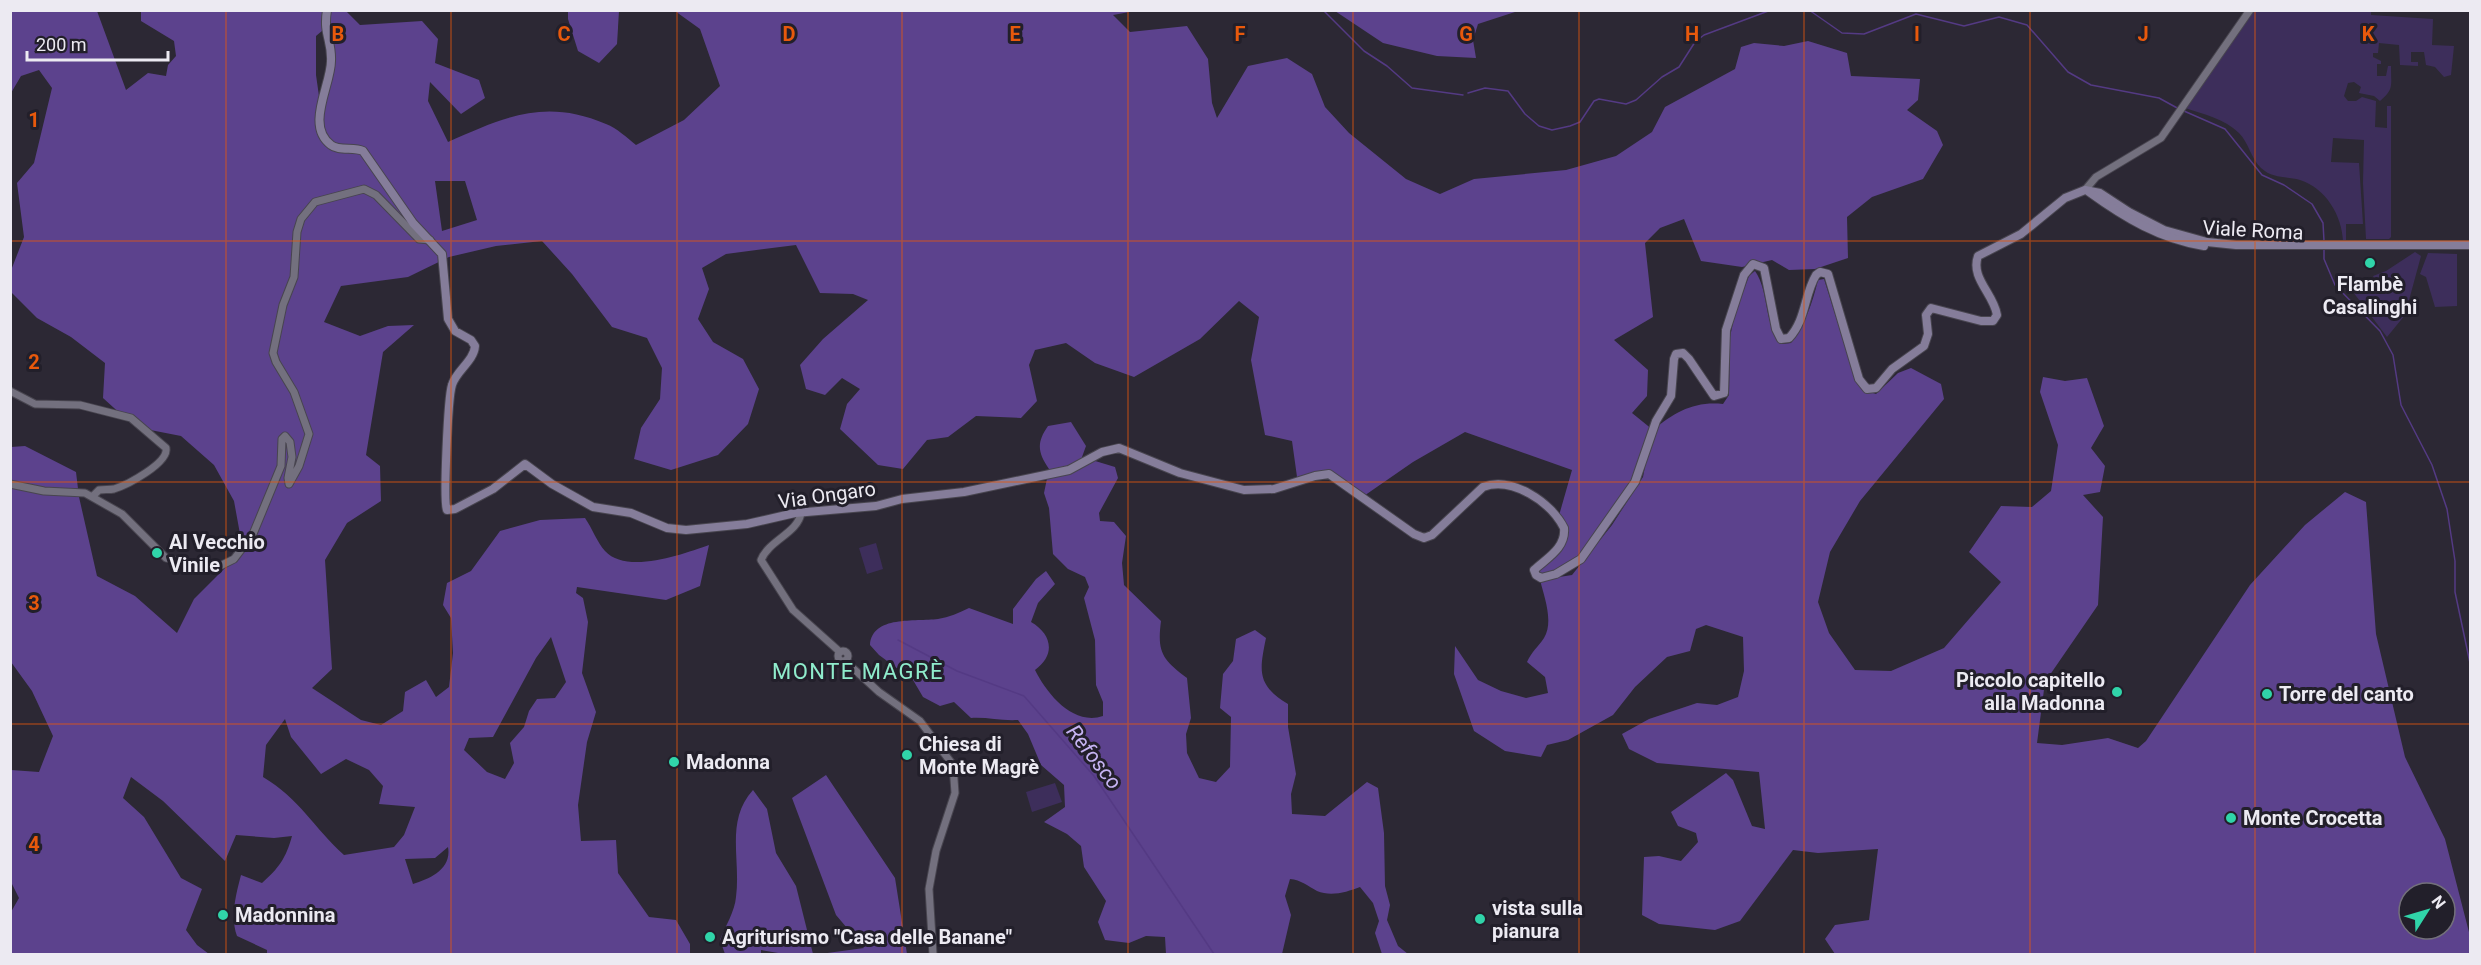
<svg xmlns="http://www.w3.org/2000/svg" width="2481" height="965" font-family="Roboto,sans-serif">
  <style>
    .green { fill: #3d2e5b }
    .forest { fill: #5c428d; fill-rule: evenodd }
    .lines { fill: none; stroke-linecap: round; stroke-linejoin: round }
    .stream { stroke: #543a84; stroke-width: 1.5 }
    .tertiary-casing { stroke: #48454f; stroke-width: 9 }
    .secondary-casing { stroke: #48454f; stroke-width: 10 }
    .tertiary { stroke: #73707e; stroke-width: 7 }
    .secondary { stroke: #857d9a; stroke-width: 8 }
    .grid { fill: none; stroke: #e8590c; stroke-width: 1.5; stroke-opacity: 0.55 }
    .poi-dot { fill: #30d4a9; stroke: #221f2a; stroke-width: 2 }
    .labels { text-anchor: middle; stroke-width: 6; stroke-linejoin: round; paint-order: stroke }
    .street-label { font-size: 20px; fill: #eceaf2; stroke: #221f2a }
    .poi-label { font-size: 20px; font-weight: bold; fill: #eceaf2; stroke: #221f2a; text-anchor: start }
    .water-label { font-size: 21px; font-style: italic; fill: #c6b4f3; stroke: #221f2a }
    .quarter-label { font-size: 22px; letter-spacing: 1.5px; fill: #8feccc; stroke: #221f2a }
    .grid-label { font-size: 20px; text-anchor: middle; font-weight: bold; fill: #e8590c; stroke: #221f2a; stroke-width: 6; stroke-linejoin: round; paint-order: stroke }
  </style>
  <rect width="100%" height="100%" fill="#2c2834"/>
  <g class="green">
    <path d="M 2371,10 L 2371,15 L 2433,19 L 2432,45 L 2454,46 L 2451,75 L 2444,77 L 2435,67 L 2426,65 L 2424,52 L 2411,52 L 2411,62 L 2418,62 L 2418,66 L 2400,65 L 2399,45 L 2379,43 L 2378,53 L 2373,53 L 2373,57 L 2381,61 L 2381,64 L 2377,64 L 2377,76 L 2386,76 L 2388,66 L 2391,66 C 2391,87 2394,89 2380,101 L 2374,96 L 2359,93 L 2361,87 L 2354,82 L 2348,83 L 2344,96 L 2348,101 L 2356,101 L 2362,97 L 2376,101 L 2375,127 L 2387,128 L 2387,106 L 2391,106 L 2391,237 L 2389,239 L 2366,239 L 2363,183 L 2364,140 L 2333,138 L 2331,162 L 2359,163 L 2363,224 L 2346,224 L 2346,240 L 2343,241 C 2342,216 2326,188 2300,180 C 2286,176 2273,179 2261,168 C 2251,159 2249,143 2239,133 C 2225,119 2203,114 2185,108 L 2253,11 Z"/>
    <polygon points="2415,252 2421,256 2405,315 2387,337 2347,284 2354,279 2360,285 2378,286 2373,276 2386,271"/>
    <polygon points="2428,253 2457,254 2457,306 2435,307 2426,277 2420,274"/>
    <polygon points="876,543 883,569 867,574 859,548"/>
    <polygon points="1055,783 1062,802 1032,812 1026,792"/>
  </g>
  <g class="forest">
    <path d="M 345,10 L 360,25 L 422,21 L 438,39 L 435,63 L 479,80 L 485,98 L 461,114 L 430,82 L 428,101 L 448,142 C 504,117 545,98 606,124 C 617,128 627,138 636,145 L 684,120 L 720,86 L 700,29 L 675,11 L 1135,11 L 1113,15 L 1130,32 L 1187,26 L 1208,59 L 1212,103 L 1217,118 L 1248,66 L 1287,58 L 1312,74 L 1325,107 L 1349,133 L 1406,179 L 1440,194 L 1474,179 L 1566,170 L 1616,156 L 1652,132 L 1665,107 L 1735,69 L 1741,47 L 1754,43 L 1784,46 L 1808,41 L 1847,53 L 1851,76 L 1920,79 L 1918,100 L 1907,110 L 1937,131 L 1943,145 L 1923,179 L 1872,197 L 1847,217 L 1848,258 L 1815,269 L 1789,270 L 1772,260 L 1742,267 L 1701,261 L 1684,219 L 1660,228 L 1645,243 L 1653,317 L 1614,340 L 1648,370 L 1647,396 L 1632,413 L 1653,430 C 1675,412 1694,401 1723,404 L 1729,395 L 1730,337 L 1735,313 L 1749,276 L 1755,271 C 1770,293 1763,324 1782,344 L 1791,343 C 1805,323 1812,305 1818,280 L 1824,279 L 1847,352 L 1864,390 L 1876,394 L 1898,373 L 1911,368 L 1941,384 L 1944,399 L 1860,501 L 1830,552 L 1818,602 L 1829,633 L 1855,670 L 1891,671 L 1944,648 L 2001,582 L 1969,552 L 2001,506 L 2032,507 L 2051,491 L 2058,445 L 2040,392 L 2043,377 L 2065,381 L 2087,378 L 2104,426 L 2091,448 L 2105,466 L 2100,492 L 2083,495 L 2103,517 L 2098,605 L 2045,682 L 2037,743 L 2062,745 L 2108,738 L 2138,748 L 2146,741 L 2250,585 L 2305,525 L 2345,492 L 2366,502 L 2376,634 L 2405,757 L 2445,839 L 2470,936 L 2470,954 L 1835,954 L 1825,939 L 1835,925 L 1869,920 L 1878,849 L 1818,853 L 1793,850 L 1740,921 L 1715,930 L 1659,924 L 1642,915 L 1644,857 L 1659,856 L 1681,861 L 1698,842 L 1696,833 L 1678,826 L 1671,812 L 1726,773 L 1733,780 L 1752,826 L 1765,829 L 1759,772 L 1657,763 L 1629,749 L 1622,734 L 1649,719 L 1697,703 L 1717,705 L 1738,697 L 1744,671 L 1743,637 L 1706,625 L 1696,629 L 1690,651 L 1667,657 L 1635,687 L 1613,715 L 1568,740 L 1547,745 L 1541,757 L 1505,751 L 1474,731 L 1454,674 L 1455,646 L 1478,680 L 1501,691 L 1526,698 L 1548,693 L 1545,677 L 1527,662 C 1532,651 1538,647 1544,638 C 1554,622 1544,596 1540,580 L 1572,575 L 1612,525 L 1643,477 L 1650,440 L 1643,465 L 1581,559 L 1556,574 L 1542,576 L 1537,573 L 1537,567 L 1552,556 L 1564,528 L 1558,519 L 1572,470 L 1465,432 L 1413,462 L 1361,498 C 1332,477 1333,475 1298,484 L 1292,441 L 1265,435 L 1251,360 L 1259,317 L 1239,301 L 1200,339 L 1134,377 L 1095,363 L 1066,343 L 1035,350 L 1029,365 L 1037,401 L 1021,418 L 976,416 L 948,437 L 927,440 L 903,469 L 878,465 L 840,429 L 847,404 L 860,389 L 842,378 L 825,395 L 806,389 L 800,365 L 823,339 L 868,300 L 853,294 L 820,293 L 796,245 L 726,254 L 702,268 L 709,289 L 698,319 L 713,342 L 743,359 L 759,389 L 748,424 L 718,455 L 671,470 L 634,459 L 641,428 L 660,399 L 662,368 L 647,338 L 612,327 L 572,274 L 542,241 L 496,246 L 449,257 L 408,277 L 341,286 L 324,322 L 360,336 L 388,326 L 414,325 L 383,352 L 366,455 L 380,466 L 381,501 L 347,523 L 325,560 L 332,669 L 312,688 L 361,720 L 381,725 L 403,711 L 405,692 L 426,680 L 436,697 L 449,687 L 453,653 L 451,618 L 443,605 L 447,583 L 471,571 L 500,531 L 540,520 L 585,518 C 592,528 597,542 605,551 C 627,575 683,554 709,545 L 700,586 L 666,600 L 577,587 L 576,593 L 583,598 L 588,622 L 582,673 L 596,712 L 587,742 L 578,805 L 581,841 L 616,840 L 618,873 L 649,917 L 676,920 L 690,944 L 690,954 L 267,954 L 267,950 L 237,936 C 230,917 236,894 241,875 L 262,883 C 279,868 286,858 292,836 L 274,838 L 236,835 L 225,861 L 163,801 L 131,777 L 123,798 L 144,817 L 181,878 L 202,889 L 186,930 L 197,945 L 209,954 L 11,954 L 11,912 L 19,898 L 11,882 L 11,770 L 39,772 L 53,736 L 32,691 L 11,662 L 11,447 L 25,446 L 76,472 L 79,497 L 97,576 L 135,596 L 177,633 L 194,599 L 224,569 L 242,545 L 234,501 L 214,465 L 181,436 L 135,427 L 103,398 L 105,363 L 71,337 L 37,318 L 11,292 L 10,273 L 24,237 L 17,183 L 34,163 L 52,88 L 39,70 L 21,76 L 11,93 L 11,11 L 97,11 L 126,90 L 148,73 L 166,76 L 168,65 L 176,56 L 174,41 L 141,21 L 141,11 ZM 329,25 C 333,59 335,78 321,110 L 316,75 L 316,36 ZM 435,181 L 465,181 L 477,220 L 442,231 ZM 551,637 L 566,682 L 555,698 L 537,699 L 529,711 L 524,727 L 510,743 L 514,763 L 505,779 L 487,772 L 464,750 L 469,738 L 493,737 L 536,658 ZM 285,719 L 291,737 L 321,774 L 346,759 L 369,770 L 383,786 L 379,804 L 415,807 L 404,835 L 394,847 L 344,855 C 313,827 300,799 263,777 L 266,745 ZM 448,847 C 452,869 430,879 413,884 L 405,859 L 435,858 ZM 2409,893 L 2445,893 L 2445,929 L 2409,929 Z"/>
    <polygon points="568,11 619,11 617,44 599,63 578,51 568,19"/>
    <polygon points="1335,11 1518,11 1478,24 1473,40 1476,58 1437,56 1383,43"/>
    <path d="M 1071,422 L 1086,446 L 1082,457 L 1115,467 L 1118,478 L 1099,513 L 1100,521 L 1114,522 L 1126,536 L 1122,563 L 1124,585 L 1161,621 C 1157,652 1162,659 1187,678 L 1191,718 L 1186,734 L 1187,753 L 1199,778 L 1216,782 L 1230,767 L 1231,717 L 1220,708 L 1223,674 L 1233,661 L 1236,639 L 1255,630 L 1266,638 C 1259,672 1257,685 1288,704 L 1288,727 L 1296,774 L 1291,794 L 1292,814 L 1325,816 L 1367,782 L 1378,788 L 1384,833 L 1385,886 L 1390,905 L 1387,920 L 1398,946 L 1408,954 L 1382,954 L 1375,933 L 1379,921 L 1373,903 L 1360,887 C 1347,892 1331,897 1317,891 C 1308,886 1301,880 1290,879 L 1285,896 L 1291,915 L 1282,954 L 1166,954 L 1165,937 L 1146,936 L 1129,943 L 1105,940 L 1098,922 L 1106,901 L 1084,867 L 1081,846 L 1067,834 L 1044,822 L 1065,807 L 1064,785 L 1041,765 L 1028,734 L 1018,720 C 1001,721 987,717 971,718 L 954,702 L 940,706 L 923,697 L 913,680 L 879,655 L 870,645 C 872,615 915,622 938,619 C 949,617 959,613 969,608 L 1013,624 L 1013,609 L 1036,579 L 1046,571 L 1055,584 L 1038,603 L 1031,622 C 1052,634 1056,655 1035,670 C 1047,694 1073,726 1103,716 L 1103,702 L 1096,685 L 1095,640 L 1084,598 L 1089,587 L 1085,577 L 1068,569 L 1053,554 L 1049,508 L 1044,493 L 1049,469 C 1038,453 1036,443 1048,426 Z"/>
    <polygon points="826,775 895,878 907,954 820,954 864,948 836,915 792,798"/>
    <path d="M 753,790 L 767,809 L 776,853 L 796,886 L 813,954 L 784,954 L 761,950 L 761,954 L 725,954 L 720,940 C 725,927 735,911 736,897 C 741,859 725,821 753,790 Z"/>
  </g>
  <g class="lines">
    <g class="stream">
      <polyline points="1323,10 1364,51 1387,66 1412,88 1463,95"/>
      <polyline points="1809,10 1842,33 1864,34 1916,14 1964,26 1999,17 2027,25 2068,72 2091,85 2159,98 2179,109"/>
      <polyline points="1468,93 1485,88 1508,91 1525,114 1539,126 1552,130 1570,126 1580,122 1594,101 1599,99 1626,104 1636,100 1662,77 1679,67 1695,42 1704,35 1771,10"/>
      <polyline points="2184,111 2225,129 2262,175 2284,185 2312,204 2323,223 2324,241"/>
      <polyline points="2324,249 2324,259 2335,285 2380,331 2393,355 2401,405 2432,465 2447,509 2455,561 2455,592 2470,663"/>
      <polyline points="898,640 957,671 1024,696 1094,776 1214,954"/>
    </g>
    <g class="tertiary-casing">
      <g id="tertiary">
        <polyline points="2085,190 2096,177 2161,138 2250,10"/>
        <path d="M 10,391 L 35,404 L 80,405 L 131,418 L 166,448 C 169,463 127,485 114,489 C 109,490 104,489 99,490 L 93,496"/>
        <polyline points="10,484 44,491 85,493 122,514 166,558 193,565 222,565 234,559 253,534 281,466 282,439 285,436 290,442 292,457 288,478 289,484 299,466 309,434 294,392 276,362 273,353 283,305 294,277 297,232 301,219 315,202 364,189 376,195 419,239 430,240"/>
        <path d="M 801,513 C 798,533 769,540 761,560 L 793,610 L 840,652"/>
        <circle cx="843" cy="656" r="5"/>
        <polyline points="845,661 879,692 920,721 953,765 955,793 936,851 929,889 933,954"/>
      </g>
    </g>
    <g class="secondary-casing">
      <g id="secondary">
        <path d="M 327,10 C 323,35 332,40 331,61 C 331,85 305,126 331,145 C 338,151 354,147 363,151 L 413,223 L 442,254 L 448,319 L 455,331 L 471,340 L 475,346 C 474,361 456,371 452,385 C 448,397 443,503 447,510 L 455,509 L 493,489 L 525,464 L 552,484 L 593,507 L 631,513 L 667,528 L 686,530 L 747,524 L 795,513 L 876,506 L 902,499 L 964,492 L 1069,470 L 1102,452 L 1119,448 L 1180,473 L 1244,490 L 1274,489 L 1315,476 L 1329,474 L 1414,534 L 1424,538 L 1432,535 L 1483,487 C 1512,476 1551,502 1564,528 C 1566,548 1547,558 1534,570 L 1536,575 L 1541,578 L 1556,574 L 1581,559 L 1635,482 L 1656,421 L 1671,396 L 1674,359 L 1676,354 L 1683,353 L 1689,359 L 1714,396 L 1724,393 L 1726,330 L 1744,275 L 1753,264 L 1764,268 L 1776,329 L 1781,339 L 1789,338 C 1806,320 1804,295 1816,275 L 1820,272 L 1828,274 L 1859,379 L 1867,389 L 1876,388 L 1892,369 L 1924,346 L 1928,334 L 1926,315 L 1931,308 L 1981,321 L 1993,321 L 1997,315 C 1994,294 1970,278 1978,256 L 2021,234 L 2065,198 L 2085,190 L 2100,193 L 2129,212 L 2164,230 L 2207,242 L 2236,245 L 2470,245"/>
        <path d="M 2089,192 C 2125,218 2160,239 2204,246"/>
      </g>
    </g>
    <use href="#tertiary" class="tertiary"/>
    <use href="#secondary" class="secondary"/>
  </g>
  <path class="grid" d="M 226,10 L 226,954M 451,10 L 451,954M 677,10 L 677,954M 902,10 L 902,954M 1128,10 L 1128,954M 1353,10 L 1353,954M 1579,10 L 1579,954M 1804,10 L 1804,954M 2030,10 L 2030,954M 2255,10 L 2255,954M 10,241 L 2470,241M 10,482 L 2470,482M 10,724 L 2470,724"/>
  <g class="poi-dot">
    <circle cx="2370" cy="263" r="6"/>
    <circle cx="157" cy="553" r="6"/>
    <circle cx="2117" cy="692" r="6"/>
    <circle cx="2267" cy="694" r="6"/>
    <circle cx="907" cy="755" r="6"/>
    <circle cx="674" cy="762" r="6"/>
    <circle cx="2231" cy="818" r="6"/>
    <circle cx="223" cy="915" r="6"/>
    <circle cx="1480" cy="919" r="6"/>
    <circle cx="710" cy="937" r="6"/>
  </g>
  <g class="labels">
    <g class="street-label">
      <text transform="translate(2253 230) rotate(3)" y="7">Viale Roma</text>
      <text transform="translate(827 495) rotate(-8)" y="7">Via Ongaro</text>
    </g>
    <g class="poi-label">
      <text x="2370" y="291" text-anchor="middle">Flambè<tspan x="2370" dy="23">Casalinghi</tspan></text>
      <text x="169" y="549">Al Vecchio<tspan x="169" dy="23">Vinile</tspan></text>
      <text x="2105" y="687" text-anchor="end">Piccolo capitello<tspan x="2105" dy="23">alla Madonna</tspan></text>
      <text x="2279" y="701">Torre del canto</text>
      <text x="919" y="751">Chiesa di<tspan x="919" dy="23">Monte Magrè</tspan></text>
      <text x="686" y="769">Madonna</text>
      <text x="2243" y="825">Monte Crocetta</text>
      <text x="1492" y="915">vista sulla<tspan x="1492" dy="23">pianura</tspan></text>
      <text x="235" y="922">Madonnina</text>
      <text x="722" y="944">Agriturismo "Casa delle Banane"</text>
    </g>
    <g class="water-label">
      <text transform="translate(1094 757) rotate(52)" y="7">Refosco</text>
    </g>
    <g class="quarter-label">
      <text x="858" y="679">MONTE MAGRÈ</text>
    </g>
  </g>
  <g class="grid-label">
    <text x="338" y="41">B</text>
    <text x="564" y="41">C</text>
    <text x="789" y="41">D</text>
    <text x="1015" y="41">E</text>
    <text x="1240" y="41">F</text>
    <text x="1466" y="41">G</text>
    <text x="1692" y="41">H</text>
    <text x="1917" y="41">I</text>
    <text x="2143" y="41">J</text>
    <text x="2368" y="41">K</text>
    <text x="34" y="127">1</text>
    <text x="34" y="369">2</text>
    <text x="34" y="610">3</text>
    <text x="34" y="851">4</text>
  </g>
  <rect width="2481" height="965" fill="none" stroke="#eceaf2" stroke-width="24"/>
  <g transform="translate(2427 911) rotate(53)"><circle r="28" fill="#221f2a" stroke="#73707a" stroke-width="1.5"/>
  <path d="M0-4.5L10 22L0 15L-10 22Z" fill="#30d4a9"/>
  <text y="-9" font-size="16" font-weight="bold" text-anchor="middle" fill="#eceaf2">N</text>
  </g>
  <path d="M27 51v9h141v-9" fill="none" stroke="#eceaf2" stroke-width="3"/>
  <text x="36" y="51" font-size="18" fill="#eceaf2" stroke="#221f2a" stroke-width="4.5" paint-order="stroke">200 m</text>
</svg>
